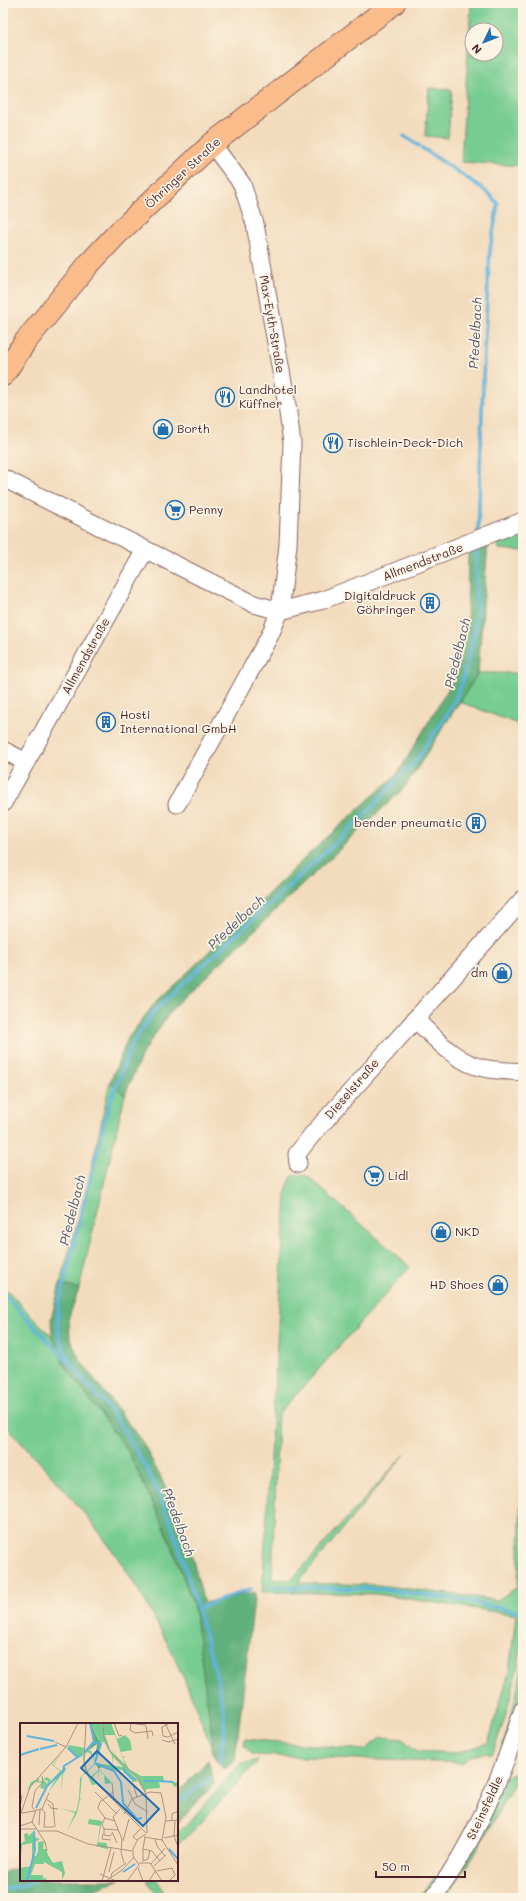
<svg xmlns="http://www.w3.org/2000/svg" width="526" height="1901" font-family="Mali,sans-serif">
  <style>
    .green { fill: #77cc91; stroke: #60765e; fill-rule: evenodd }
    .forest { fill: #61b07b; stroke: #566853 }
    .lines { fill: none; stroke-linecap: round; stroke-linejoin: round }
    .stream { stroke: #5fb3db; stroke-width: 3.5 }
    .minor-casing { stroke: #85615e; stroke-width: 19 }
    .major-casing { stroke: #85615e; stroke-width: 24 }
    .minor { stroke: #fff; stroke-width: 17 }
    .major { stroke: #fabc8b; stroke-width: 22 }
    .labels { text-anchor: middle; stroke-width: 3.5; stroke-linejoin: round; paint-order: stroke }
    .street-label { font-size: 12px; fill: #4a1f2b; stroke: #fcf5e5 }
    .poi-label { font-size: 12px; fill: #4a1f2b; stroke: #fcf5e5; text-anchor: start }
    .water-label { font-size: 13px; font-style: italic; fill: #515369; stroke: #fcf5e5 }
    .inset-river { fill: none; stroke: #5fb3db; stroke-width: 2 }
    .inset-road { fill: none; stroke: #af9083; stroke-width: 1 }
    .view { fill: #1f6fb2; fill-opacity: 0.15; stroke: #1f6fb2; stroke-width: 2 }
    .inset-edge { fill: none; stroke: #4a1f2b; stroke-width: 2 }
  </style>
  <rect width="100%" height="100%" fill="#fcf5e5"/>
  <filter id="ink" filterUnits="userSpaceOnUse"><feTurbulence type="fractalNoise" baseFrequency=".025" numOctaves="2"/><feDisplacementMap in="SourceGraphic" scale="8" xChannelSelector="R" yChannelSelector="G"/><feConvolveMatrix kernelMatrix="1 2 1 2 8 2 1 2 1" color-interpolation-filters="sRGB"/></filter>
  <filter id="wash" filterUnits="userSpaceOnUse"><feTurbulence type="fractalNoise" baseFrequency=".012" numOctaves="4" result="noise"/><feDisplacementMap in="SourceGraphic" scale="16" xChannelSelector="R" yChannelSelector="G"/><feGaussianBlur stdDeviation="0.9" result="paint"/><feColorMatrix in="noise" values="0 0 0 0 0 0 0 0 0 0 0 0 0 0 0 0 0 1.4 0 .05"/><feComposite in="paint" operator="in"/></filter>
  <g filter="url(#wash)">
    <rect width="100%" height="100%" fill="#f3dcbd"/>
    <g class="green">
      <path d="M 471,3 L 523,3 L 523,166 L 461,162 ZM 472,30 L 496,30 L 496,54 L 472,54 Z"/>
      <polygon points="429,88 452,90 448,138 425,136"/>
      <polygon points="523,531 523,551 499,549 498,541"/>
      <polygon points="478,673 523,673 523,726 460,702"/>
      <polygon points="110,1082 125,1095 79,1289 60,1284 88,1183"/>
      <path d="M 296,1174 L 307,1176 L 410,1267 L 278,1415 L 272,1580 L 292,1579 L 405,1454 L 298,1583 L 378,1585 L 497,1600 L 518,1587 L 523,1411 L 523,1634 C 518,1675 507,1714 493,1753 C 479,1754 472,1754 462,1763 L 253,1755 L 244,1746 L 245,1739 L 365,1750 L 381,1737 L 402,1739 L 417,1751 L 456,1753 L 488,1743 L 509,1672 L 516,1615 L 376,1594 L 262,1592 L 286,1192 L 291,1177 Z"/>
      <path d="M 3,1286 L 52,1337 L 65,1366 L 128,1451 L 166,1531 L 194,1606 L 215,1758 C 196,1703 173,1650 144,1600 C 108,1536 57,1479 6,1427 L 3,1421 Z"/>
      <polygon points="523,1663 521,1695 503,1753 500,1754 511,1718"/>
      <polygon points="523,1730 523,1767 516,1764 514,1760"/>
      <polygon points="259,1760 197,1827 177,1845 177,1832 189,1822 240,1764"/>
      <path d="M 514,1773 L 523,1774 L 523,1775 L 514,1783 C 493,1822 472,1862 445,1898 L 440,1898 L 506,1776 Z"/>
      <polygon points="434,1877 439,1881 426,1898 418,1898"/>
      <polygon points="147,1880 157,1880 168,1898 158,1898"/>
    </g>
    <g class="forest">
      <polygon points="488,543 478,673 406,786 173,1008 143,1052 125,1095 110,1082 128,1038 155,1003 192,968 310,853 398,773 457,674 467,630 468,551"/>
      <polygon points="60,1284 79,1289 69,1317 70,1339 80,1360 143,1443 183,1521 204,1603 255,1592 235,1759 228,1768 222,1768 215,1758 194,1606 166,1531 128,1451 65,1366 52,1337 51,1319"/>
      <polygon points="208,1760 214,1784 177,1824 177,1794"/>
      <polygon points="21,1866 21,1880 119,1880 73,1898 3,1898 3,1873"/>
    </g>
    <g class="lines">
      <g class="stream">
        <polyline points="404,136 482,188 491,196 498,204 490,250 484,352 478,534"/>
        <polyline points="3,1293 69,1363"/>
        <polyline points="271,1587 380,1589 461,1600 519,1612"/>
        <polyline points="197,1609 251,1589"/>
        <path d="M 220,1763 C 221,1749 225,1733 224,1718 C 221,1686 210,1652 201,1621 C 186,1569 172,1516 146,1468 C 137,1451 127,1434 116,1419 C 88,1379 50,1358 59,1303 L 109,1104 L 133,1042 L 155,1010 L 359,821 L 417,759 L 450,710 L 462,684 L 475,630 L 477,611 L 476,592 L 477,544"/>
        <polyline points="177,1804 210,1778"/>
        <polyline points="3,1889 26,1885 36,1880"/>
      </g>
    </g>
  </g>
  <g filter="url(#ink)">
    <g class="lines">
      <g class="minor-casing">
        <g id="minor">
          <polyline points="3,478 254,604 280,611 323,600 523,521"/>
          <polyline points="3,750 26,762"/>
          <polyline points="3,803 145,550"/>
          <polyline points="177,804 270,635 280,611 288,545 292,443 287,405 255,224 242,184 212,144"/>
          <path d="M 415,1019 C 435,1038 455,1062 483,1068 C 496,1071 510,1071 523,1072"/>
          <polyline points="298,1164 297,1154 311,1136 523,899"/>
          <path d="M 433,1898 C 476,1841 501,1777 523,1710"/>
        </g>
      </g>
      <g class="major-casing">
        <polyline id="major" points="3,375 25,342 88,265 117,234 212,144 394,3"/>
      </g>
      <use href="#minor" class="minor"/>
      <use href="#major" class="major"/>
    </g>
  </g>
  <defs>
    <g id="restaurant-ring" transform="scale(1)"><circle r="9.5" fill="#fcf5e5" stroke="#1f6fb2" stroke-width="1.5"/><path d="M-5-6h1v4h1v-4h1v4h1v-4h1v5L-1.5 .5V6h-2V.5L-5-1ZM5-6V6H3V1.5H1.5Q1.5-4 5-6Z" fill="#1f6fb2"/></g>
    <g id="shop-ring" transform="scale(1)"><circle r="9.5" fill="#fcf5e5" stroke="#1f6fb2" stroke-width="1.5"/><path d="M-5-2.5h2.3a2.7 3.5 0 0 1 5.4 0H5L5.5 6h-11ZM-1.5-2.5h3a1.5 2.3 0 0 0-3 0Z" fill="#1f6fb2"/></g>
    <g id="supermarket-ring" transform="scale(1)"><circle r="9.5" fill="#fcf5e5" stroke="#1f6fb2" stroke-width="1.5"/><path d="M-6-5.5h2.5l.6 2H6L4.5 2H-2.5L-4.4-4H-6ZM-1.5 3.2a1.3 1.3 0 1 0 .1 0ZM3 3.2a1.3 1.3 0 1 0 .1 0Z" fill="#1f6fb2"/></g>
    <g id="building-ring" transform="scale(1)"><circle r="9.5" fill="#fcf5e5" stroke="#1f6fb2" stroke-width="1.5"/><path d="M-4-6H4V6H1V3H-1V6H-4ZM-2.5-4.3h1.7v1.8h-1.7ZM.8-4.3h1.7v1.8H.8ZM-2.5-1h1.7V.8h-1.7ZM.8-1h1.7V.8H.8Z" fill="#1f6fb2"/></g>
  </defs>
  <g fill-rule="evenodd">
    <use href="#restaurant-ring" x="225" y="397"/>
    <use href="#shop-ring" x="163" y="429"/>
    <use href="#restaurant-ring" x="333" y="443"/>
    <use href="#supermarket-ring" x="175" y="510"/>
    <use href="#building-ring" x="430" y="603"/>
    <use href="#building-ring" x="106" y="722"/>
    <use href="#building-ring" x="476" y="823"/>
    <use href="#shop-ring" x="502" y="973"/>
    <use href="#supermarket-ring" x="374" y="1176"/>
    <use href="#shop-ring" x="441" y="1232"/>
    <use href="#shop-ring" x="498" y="1285"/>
  </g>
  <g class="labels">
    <g class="street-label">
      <text transform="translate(183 173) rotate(-43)" y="4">Öhringer Straße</text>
      <text transform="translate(272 324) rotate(80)" y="4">Max-Eyth-Straße</text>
      <text transform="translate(423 562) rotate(-21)" y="4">Allmendstraße</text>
      <text transform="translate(86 656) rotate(-61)" y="4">Allmendstraße</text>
      <text transform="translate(352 1089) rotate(-49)" y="4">Dieselstraße</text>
      <text transform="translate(485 1808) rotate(-65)" y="4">Steinsfeldle</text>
    </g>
    <g class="poi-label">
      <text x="239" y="394">Landhotel<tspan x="239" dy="14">Küffner</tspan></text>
      <text x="177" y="433">Borth</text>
      <text x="347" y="447">Tischlein-Deck-Dich</text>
      <text x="189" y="514">Penny</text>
      <text x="416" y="600" text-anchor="end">Digitaldruck<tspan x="416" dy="14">Göhringer</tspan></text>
      <text x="120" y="719">Hosti<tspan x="120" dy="14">International GmbH</tspan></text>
      <text x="462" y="827" text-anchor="end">bender pneumatic</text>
      <text x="488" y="977" text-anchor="end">dm</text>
      <text x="388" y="1180">Lidl</text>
      <text x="455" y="1236">NKD</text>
      <text x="484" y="1289" text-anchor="end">HD Shoes</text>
    </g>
    <g class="water-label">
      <text transform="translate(475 333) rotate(-87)" y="5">Pfedelbach</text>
      <text transform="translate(457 653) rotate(-76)" y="5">Pfedelbach</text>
      <text transform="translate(236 922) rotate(-43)" y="5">Pfedelbach</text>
      <text transform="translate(72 1210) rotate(-76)" y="5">Pfedelbach</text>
      <text transform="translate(179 1522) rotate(70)" y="5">Pfedelbach</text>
    </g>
  </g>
  <g transform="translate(20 1723)">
    <rect width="158" height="158" fill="#f3dcbd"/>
    <path d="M 70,0 L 82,0 L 86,22 L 118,58 L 112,59 L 112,55 L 104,50 L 103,47 L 88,46 L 75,40 L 103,44 L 93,34 L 93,42 L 92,33 L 84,19 L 79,20 L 79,16 ZM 83,0 L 91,0 L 97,16 L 105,12 L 110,17 L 112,27 L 101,29 L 103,34 L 107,33 L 103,35 L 109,46 L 121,53 L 143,53 L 144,58 L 150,58 L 158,60 L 158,63 L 155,64 L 151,59 L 139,58 L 140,65 L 126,66 L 126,70 L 117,55 L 89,27 L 84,14 ZM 85,12 L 95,12 L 105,42 L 90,26 ZM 49,22 L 65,25 L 64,30 L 57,34 L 47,25 L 45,26 L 33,42 L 41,48 L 43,44 L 43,46 L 36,55 L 47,44 L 64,32 L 66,26 L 71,28 L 75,41 L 68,48 L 69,52 L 71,54 L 79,46 L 92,60 L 85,61 L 84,52 L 79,47 L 79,55 L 78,48 L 72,55 L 81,65 L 77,61 L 72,62 L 66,50 L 62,53 L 60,75 L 64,78 L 60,76 L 57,90 L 47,108 L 55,90 L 40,85 L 56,89 L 59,76 L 41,71 L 59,76 L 60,55 L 65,49 L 63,33 L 48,43 L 43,51 L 41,70 L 42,51 L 28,70 L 36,56 L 33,56 L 40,48 L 32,42 L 22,54 L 19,56 L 19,59 L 24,57 L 27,61 L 28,58 L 23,56 L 27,54 L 31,57 L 24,66 L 20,65 L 22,60 L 15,59 L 7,68 L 11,59 L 22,54 L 46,25 L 47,25 ZM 67,28 L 66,30 L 68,29 L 74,34 L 74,41 L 66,49 L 64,36 L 66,29 ZM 69,96 L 82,98 L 78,119 L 86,120 L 88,125 L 87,129 L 87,126 L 75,123 L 77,122 L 80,103 L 68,101 ZM 13,109 L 14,114 L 20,116 L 15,119 L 13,133 L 16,133 L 18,128 L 18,119 L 24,118 L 23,126 L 26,126 L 28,132 L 23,133 L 28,132 L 33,140 L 42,138 L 45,150 L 42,157 L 47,158 L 42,157 L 42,149 L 24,139 L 24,141 L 15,141 L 11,152 L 23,152 L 23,157 L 24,154 L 28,158 L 1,158 L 0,121 L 5,118 L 4,111 L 8,110 L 8,113 ZM 12,120 L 12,143 L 0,145 L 2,122 Z" fill="#77cc91" fill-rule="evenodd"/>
    <path d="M 70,0 L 81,21 L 75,40 L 94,47 L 95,49 L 81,44 L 79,46 L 75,40 L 77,21 L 68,28 L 73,18 Z" fill="#61b07b"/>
    <path class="inset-river" d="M 7,13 L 34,18M 74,20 L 81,21 L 75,39M 48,25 L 57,34M 20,26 L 37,22M 65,29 L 74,18 L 70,0M 0,32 L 19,26M 75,40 L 94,48 L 101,59 L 103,80 L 117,96 L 122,95M 103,46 L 111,55 L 116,56M 124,58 L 138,58M 139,58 L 153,59M 16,85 L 27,63 L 44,47 L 44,43 L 63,31M 149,126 L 158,136M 103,149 L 115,141M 7,158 L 15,127 L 14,108"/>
    <path class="inset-road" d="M 66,0 L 64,38 L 68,52 L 126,110M 83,0 L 84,14 L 89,27 L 117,55 L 126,71 L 127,110M 94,0 L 99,13 L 102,12M 108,0 L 126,2M 145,0 L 155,21M 150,0 L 142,4 L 143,13 L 148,14 L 158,9M 111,1 L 110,7 L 115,10 L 132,8 L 133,13M 126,3 L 128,16M 142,17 L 149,19 L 158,16M 35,19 L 46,24M 92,60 L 94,77M 113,61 L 117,74M 108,67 L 115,81 L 128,89M 75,69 L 96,90M 93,69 L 80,79 L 78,85 L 85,95 L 95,98M 26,76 L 33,81 L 35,104M 28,81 L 31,85 L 38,86M 0,85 L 2,72M 22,86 L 29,70M 100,86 L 93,94 L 102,116 L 101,129 L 104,140M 15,88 L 12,84 L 15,68 L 23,59 L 22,53M 2,90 L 15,88M 104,91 L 112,76 L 130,69 L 141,70 L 146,94 L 142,117M 0,93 L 10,64 L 46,24 L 58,0M 85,95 L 82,101 L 84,106 L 98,107M 146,98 L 158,97M 152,98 L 152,91 L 158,88M 155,98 L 154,113 L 158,124M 19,102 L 20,86M 0,103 L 12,99M 0,106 L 16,106M 84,106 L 84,112 L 90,113 L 93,110M 18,108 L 37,108 L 68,121 L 112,128M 92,109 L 97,120M 83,111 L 82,116 L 91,117M 124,114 L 142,117M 144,115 L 158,112M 135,116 L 137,123 L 145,133M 117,117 L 113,114 L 120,106M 142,117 L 158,142M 103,118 L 109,96M 123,126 L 125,114M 27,128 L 25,119 L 12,99 L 16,87 L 22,86 L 25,90 L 24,104 L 34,104M 123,138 L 123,126 L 132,128 L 140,138M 123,138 L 128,136 L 130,127M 119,140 L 130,140 L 142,158M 131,141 L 145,125M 134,143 L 146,132M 118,145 L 123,158M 137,148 L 152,145 L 155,152 L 149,158M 89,149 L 94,129M 80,151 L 96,158M 91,154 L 92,150 L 106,140M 82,158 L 91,125M 86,158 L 102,147 L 114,134M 107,158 L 119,142 L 113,133 L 113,126 L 118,116 L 126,111M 129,158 L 136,147"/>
    <path class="view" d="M 77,28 L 139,86 L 123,103 L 61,45 Z"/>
    <rect width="158" height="158" class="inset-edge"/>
  </g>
  <rect width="526" height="1901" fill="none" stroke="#fcf5e5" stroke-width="16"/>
  <g transform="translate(484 42) rotate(227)"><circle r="19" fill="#fcf5e5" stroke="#b59f9b"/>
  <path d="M0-3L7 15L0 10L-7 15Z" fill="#1f6fb2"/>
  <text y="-6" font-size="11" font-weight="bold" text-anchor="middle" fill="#4a1f2b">N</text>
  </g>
  <path d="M376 1871v6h89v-6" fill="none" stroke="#4a1f2b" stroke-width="2"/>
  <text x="382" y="1871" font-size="12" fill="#4a1f2b" stroke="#fcf5e5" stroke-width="3" paint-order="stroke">50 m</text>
</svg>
